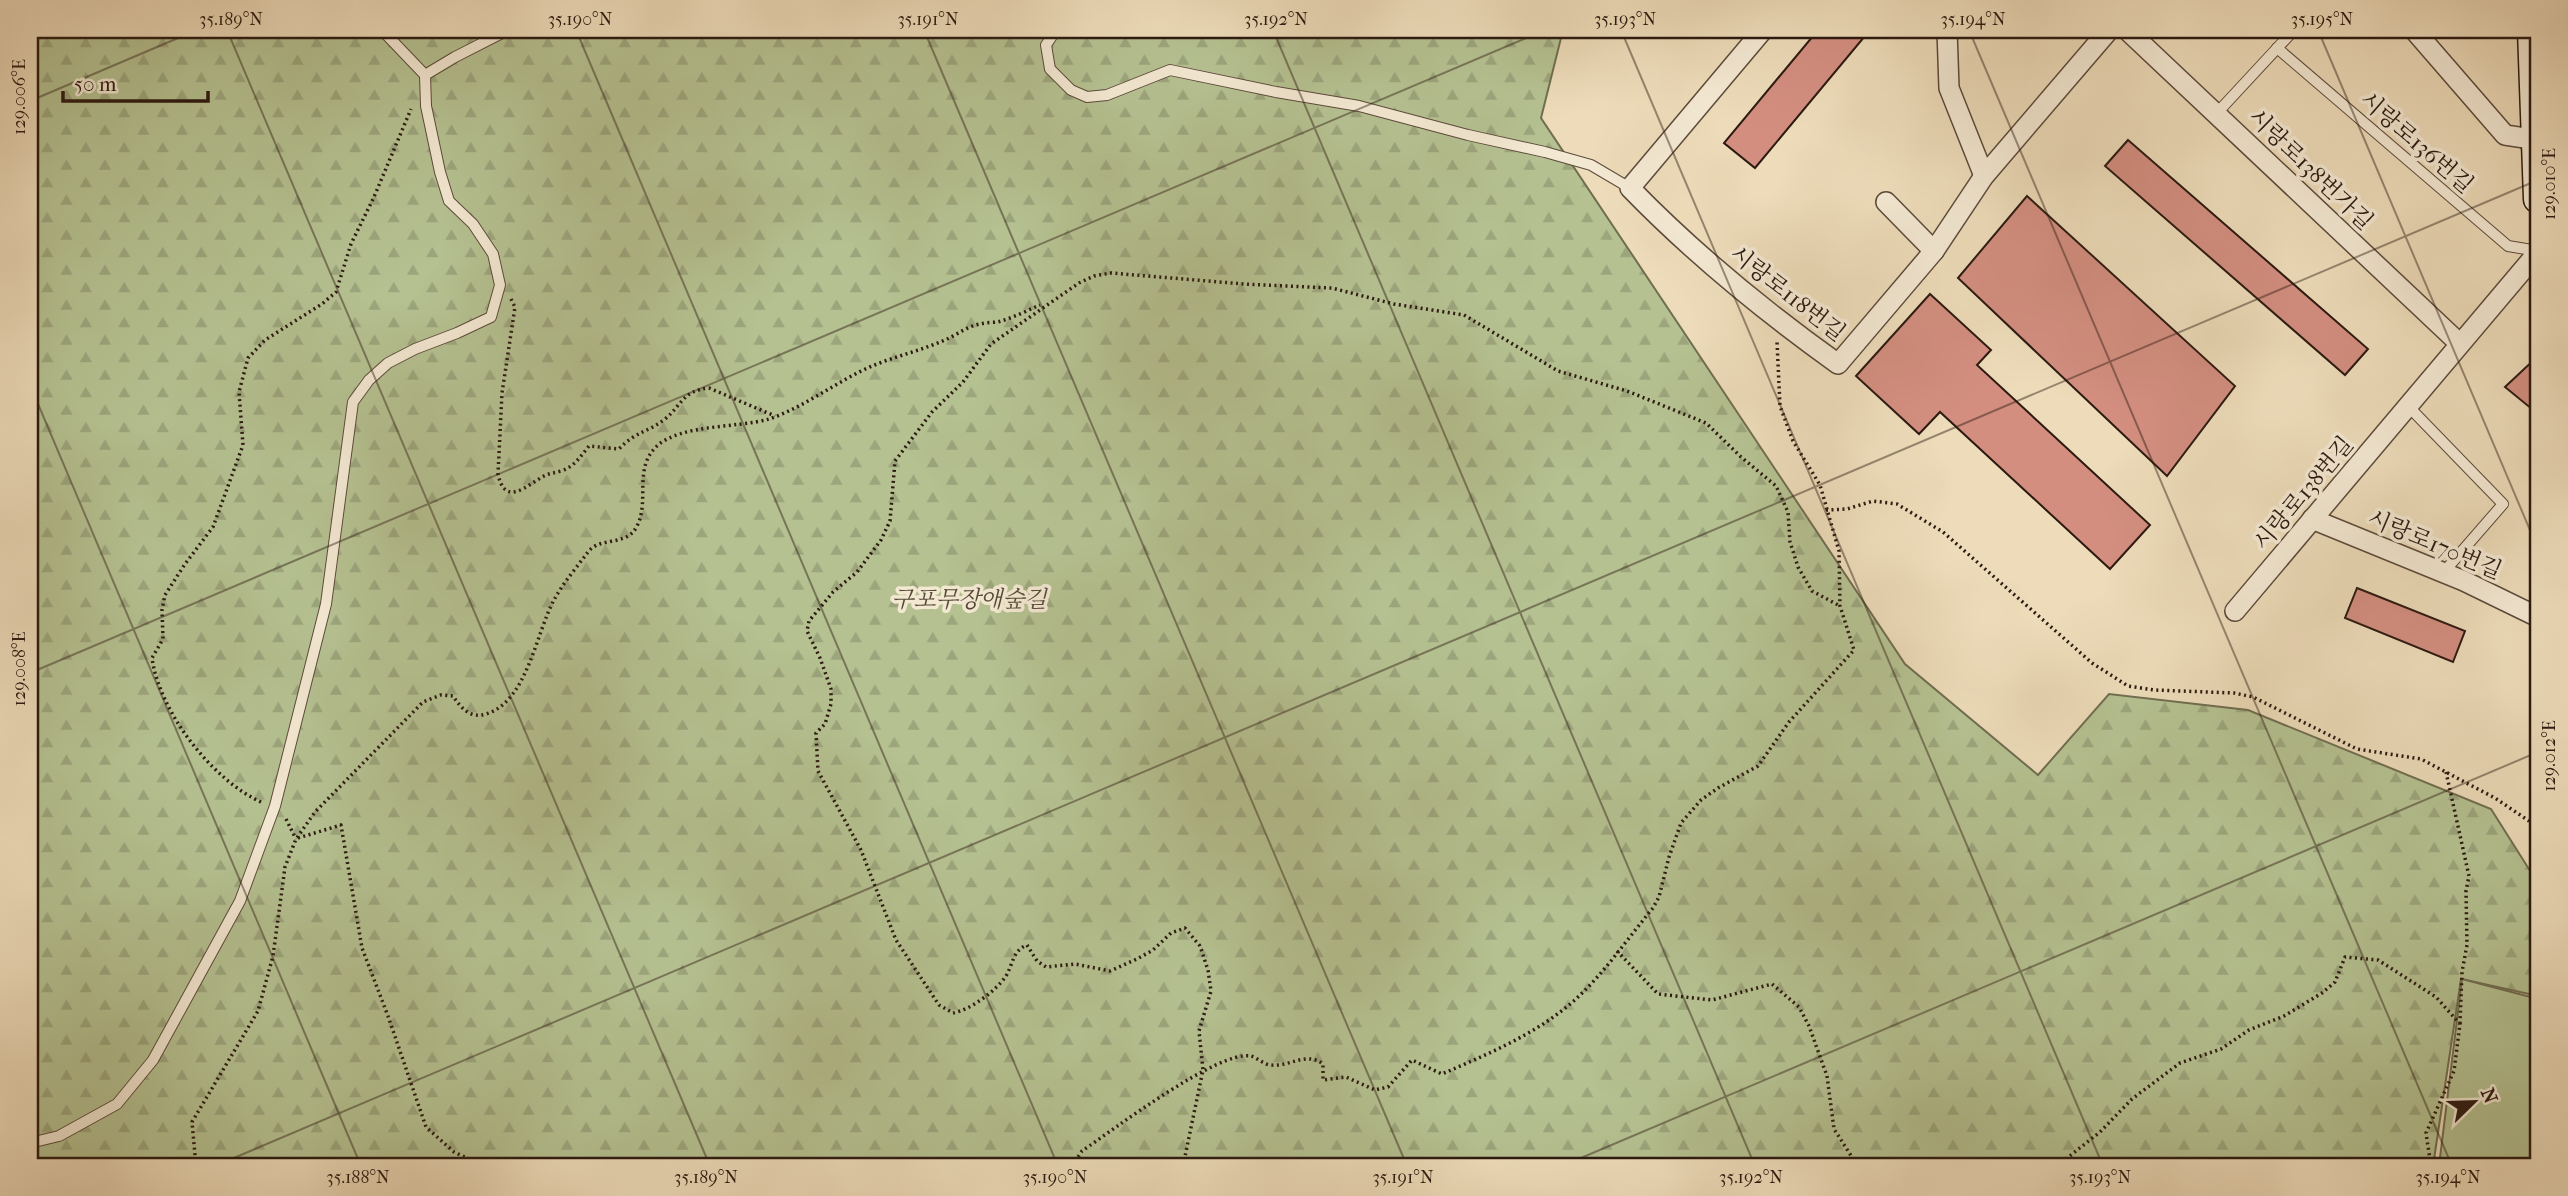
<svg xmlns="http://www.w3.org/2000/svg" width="2568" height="1196" font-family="'IM FELL French Canon','Noto Serif KR',serif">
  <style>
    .forest { fill: url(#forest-firs); stroke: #706e51; stroke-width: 2 }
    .park { fill: #b5c191; stroke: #706e51; stroke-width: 2 }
    .building { fill: #d38e80; stroke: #2c1a11; stroke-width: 2 }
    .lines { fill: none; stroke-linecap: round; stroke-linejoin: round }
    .service-casing { stroke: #5c4a3b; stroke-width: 12 }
    .minor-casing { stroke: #5c4a3b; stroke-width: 22 }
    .secondary-casing { stroke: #2c1a11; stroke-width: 31 }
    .path { stroke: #2c1a11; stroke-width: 3.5; stroke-dasharray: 2 3.5; stroke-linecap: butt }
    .service { stroke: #f3e8d2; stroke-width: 10 }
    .minor { stroke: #f3e8d2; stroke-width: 19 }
    .secondary { stroke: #f3e8d2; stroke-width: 28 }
    .ticks { fill: none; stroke: #2c1a11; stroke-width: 2; stroke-opacity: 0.45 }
    .labels { text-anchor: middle; stroke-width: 7; stroke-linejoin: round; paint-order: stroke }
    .street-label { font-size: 23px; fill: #2c1a11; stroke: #f3e8d2 }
    .park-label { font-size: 23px; font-style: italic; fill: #554c37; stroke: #f3e8d2 }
    .neatline { fill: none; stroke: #2c1a11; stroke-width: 2.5 }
    .ticks-label { font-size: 18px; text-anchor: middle; fill: #2c1a11 }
  </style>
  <defs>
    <pattern id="forest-firs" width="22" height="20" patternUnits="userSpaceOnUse" patternTransform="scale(1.75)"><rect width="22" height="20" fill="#b5c191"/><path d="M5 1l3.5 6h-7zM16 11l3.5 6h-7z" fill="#9ca57c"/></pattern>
  </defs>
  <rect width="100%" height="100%" fill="#eddbb9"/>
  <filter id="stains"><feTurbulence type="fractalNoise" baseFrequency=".00286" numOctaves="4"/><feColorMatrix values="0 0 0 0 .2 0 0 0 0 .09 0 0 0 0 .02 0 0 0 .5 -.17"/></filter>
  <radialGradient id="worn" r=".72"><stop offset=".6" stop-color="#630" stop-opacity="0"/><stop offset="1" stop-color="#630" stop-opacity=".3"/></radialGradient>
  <polygon class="forest" points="30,30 1563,30 1541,118 1905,664 2038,775 2109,694 2248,710 2491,809 2534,877 2538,913 2538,996 2461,979 2433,1166 30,1166"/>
  <polygon class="park" points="2462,979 2538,999 2538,1166 2439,1166"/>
  <g class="building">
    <polygon points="1818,30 1870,30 1755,168 1724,143"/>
    <polygon points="2128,140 2368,349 2345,375 2105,166"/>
    <polygon points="2027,196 2235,386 2167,476 1958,278"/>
    <polygon points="1930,294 1991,350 1977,365 2150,525 2110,569 1940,412 1919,434 1856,376"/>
    <polygon points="2538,356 2538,414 2505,387"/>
    <polygon points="2357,588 2465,631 2453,662 2345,618"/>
  </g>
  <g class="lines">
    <g class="service-casing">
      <g id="service">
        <polyline points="382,30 425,75"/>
        <polyline points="1056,30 1046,45 1050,69 1071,90 1087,97 1107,95 1170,70 1276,92 1359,106 1468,135 1545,152 1591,165 1630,188"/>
        <polyline points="2277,48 2508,246 2538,251"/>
        <polyline points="2217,113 2294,30"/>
        <polyline points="2408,406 2503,504 2443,573"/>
        <polyline points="30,1143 59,1136 117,1104 153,1060 240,901 275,806 326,604 353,402 369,380 388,363 415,349 457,333 491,317 500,285 493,254 473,224 449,201 440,172 426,106 425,75 455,57 508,30"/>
      </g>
    </g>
    <g class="minor-casing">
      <g id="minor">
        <path d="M 1763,30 L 1630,188 C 1694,254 1764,311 1838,364 L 1934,251 L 1984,176 L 2109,30"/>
        <polyline points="1947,30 1949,88 1984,176"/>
        <polyline points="2127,30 2460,344"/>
        <polyline points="2414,30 2505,135 2538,140"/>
        <polyline points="1886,202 1934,251"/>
        <polyline points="2312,519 2464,581 2538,617"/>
        <polyline points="2235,611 2538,252"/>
      </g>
    </g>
    <g class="secondary-casing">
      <polyline id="secondary" points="2532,30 2538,199"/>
    </g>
    <g class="path">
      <path d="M 511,299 L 515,307 L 502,393 L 498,474 C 505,508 527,485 544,476 C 550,473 555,473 561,471 C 574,467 581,456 589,446 L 619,449 C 636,431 649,432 665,419 C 682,405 682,391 709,388 L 775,416"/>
      <polyline points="1826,510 1847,509 1873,501 1897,504 1943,532 2092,663 2128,686 2154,690 2234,693 2253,697 2357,749 2421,759 2495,798 2529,821 2538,833"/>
      <polyline points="2446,772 2469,876 2466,891 2467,945 2462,972 2460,1024"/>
      <path d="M 261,802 C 212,780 159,711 152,658 L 163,639 L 162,610 L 165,595 L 185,564 L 213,527 L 243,445 L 239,392 L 248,358 L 265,340 L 322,304 L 336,292 L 351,244 L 374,197 L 411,109"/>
      <polyline points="286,819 296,839"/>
      <polyline points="298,838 341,825 362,948 388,1016 426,1127 454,1152 484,1166"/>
      <polyline points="1617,951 1658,994 1712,1000 1772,984 1799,1007 1809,1026 1827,1076 1834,1129 1857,1165 1863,1166"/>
      <path d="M 196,1166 L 192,1122 L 258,1011 L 273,956 L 285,867 L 296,839 L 315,812 L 423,702 L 441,695 L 453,696 C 461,708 470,719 486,714 C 527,702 536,633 554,600 C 563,583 577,567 588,552 C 600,536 627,547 637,526 C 650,501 633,468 657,446 C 681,424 738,428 769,419 C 805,407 837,381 872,366 C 896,356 923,350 947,339 C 958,334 968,326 980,324 C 987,322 995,323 1001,321 C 1015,317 1028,310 1040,305"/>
      <path d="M 1072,1166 L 1082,1151 C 1113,1130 1218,1050 1251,1056 C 1258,1058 1264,1065 1271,1065 C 1290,1067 1306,1051 1323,1064 L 1323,1080 L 1346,1077 L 1375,1090 L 1388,1087 L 1412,1060 L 1442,1074 C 1488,1054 1539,1033 1577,998 C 1605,972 1628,938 1653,908 L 1659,897 L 1669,857 L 1681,823 L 1701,800 L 1718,788 L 1758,766 L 1789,722 L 1854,650 L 1840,606 L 1839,551 L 1820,485 L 1793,441 L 1780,406 L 1777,342"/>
      <path d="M 1183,1166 L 1203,1070 L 1199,1031 L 1211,991 L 1208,970 L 1200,946 L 1185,928 L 1171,933 L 1153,950 L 1137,959 L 1110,971 L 1075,964 L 1046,967 L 1037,961 L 1027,945 C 1013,950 1013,964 1006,976 C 996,991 970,1010 953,1013 L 939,1005 L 896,940 L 861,850 L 818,771 L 816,733 L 825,724 L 831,704 L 831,689 L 820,658 L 807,631 L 809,621 L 833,592 L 857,572 L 881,540 L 890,521 L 895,461 L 932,412 L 963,382 L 991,344 L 1079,283 L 1094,276 L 1111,273 L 1244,284 L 1332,288 L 1394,304 L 1464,315 L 1558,371 L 1627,391 L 1706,423 L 1741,457 L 1776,486 L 1788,512 L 1790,542 L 1798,567 L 1812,591 L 1840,606"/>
      <polyline points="1931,1166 2057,1166"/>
      <polyline points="2057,1166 2100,1132 2132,1099 2180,1063 2221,1049 2249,1030 2284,1016 2322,993 2335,982 2345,957 2378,960 2436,997 2460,1024 2454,1071 2426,1133 2431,1166"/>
    </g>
    <use href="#service" class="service"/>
    <use href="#minor" class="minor"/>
    <use href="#secondary" class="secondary"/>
  </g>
  <path class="ticks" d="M 227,30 L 710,1166M 576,30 L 1058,1166M 924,30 L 1407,1166M 1273,30 L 1755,1166M 1621,30 L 2103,1166M 1969,30 L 2452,1166M 2318,30 L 2538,549M 30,101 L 197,30M 30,385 L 361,1166M 30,673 L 1545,30M 215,1166 L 2538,180M 1562,1166 L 2538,752"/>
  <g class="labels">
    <g class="street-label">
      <text transform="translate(2417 142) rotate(41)" y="8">시랑로136번길</text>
      <text transform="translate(2311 169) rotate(44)" y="8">시랑로138번가길</text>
      <text transform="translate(1788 293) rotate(38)" y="8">시랑로118번길</text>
      <text transform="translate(2303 493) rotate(-50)" y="8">시랑로138번길</text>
      <text transform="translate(2435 544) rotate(23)" y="8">시랑로170번길</text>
    </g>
    <g class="park-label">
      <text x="969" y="607">구포무장애숲길</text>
    </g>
  </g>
  <rect width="2568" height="1196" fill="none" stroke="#eddbb9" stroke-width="77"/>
  <g transform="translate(2474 1102) rotate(67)" stroke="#f3e8d2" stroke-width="5" paint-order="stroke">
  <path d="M0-5L12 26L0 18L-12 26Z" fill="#2c1a11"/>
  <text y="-10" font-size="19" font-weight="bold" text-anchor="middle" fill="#2c1a11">N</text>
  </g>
  <path d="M63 91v10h145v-10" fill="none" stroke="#2c1a11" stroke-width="3.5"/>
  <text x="74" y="91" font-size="21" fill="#2c1a11" stroke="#f3e8d2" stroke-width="5" paint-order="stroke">50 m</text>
  <rect x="38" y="38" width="2492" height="1120" class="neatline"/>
  <g class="ticks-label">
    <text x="231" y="25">35.189°N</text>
    <text x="580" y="25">35.190°N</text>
    <text x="928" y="25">35.191°N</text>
    <text x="1276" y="25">35.192°N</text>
    <text x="1625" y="25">35.193°N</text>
    <text x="1973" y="25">35.194°N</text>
    <text x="2322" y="25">35.195°N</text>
    <text transform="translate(19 97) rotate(-90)" y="6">129.006°E</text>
    <text transform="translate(2549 184) rotate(-90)" y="6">129.010°E</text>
    <text transform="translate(19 669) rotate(-90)" y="6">129.008°E</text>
    <text transform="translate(2549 756) rotate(-90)" y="6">129.012°E</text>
    <text x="358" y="1183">35.188°N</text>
    <text x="706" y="1183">35.189°N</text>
    <text x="1055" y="1183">35.190°N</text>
    <text x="1403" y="1183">35.191°N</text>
    <text x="1751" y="1183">35.192°N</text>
    <text x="2100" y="1183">35.193°N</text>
    <text x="2448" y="1183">35.194°N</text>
  </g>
  <rect width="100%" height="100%" filter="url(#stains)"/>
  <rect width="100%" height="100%" fill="url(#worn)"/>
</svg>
